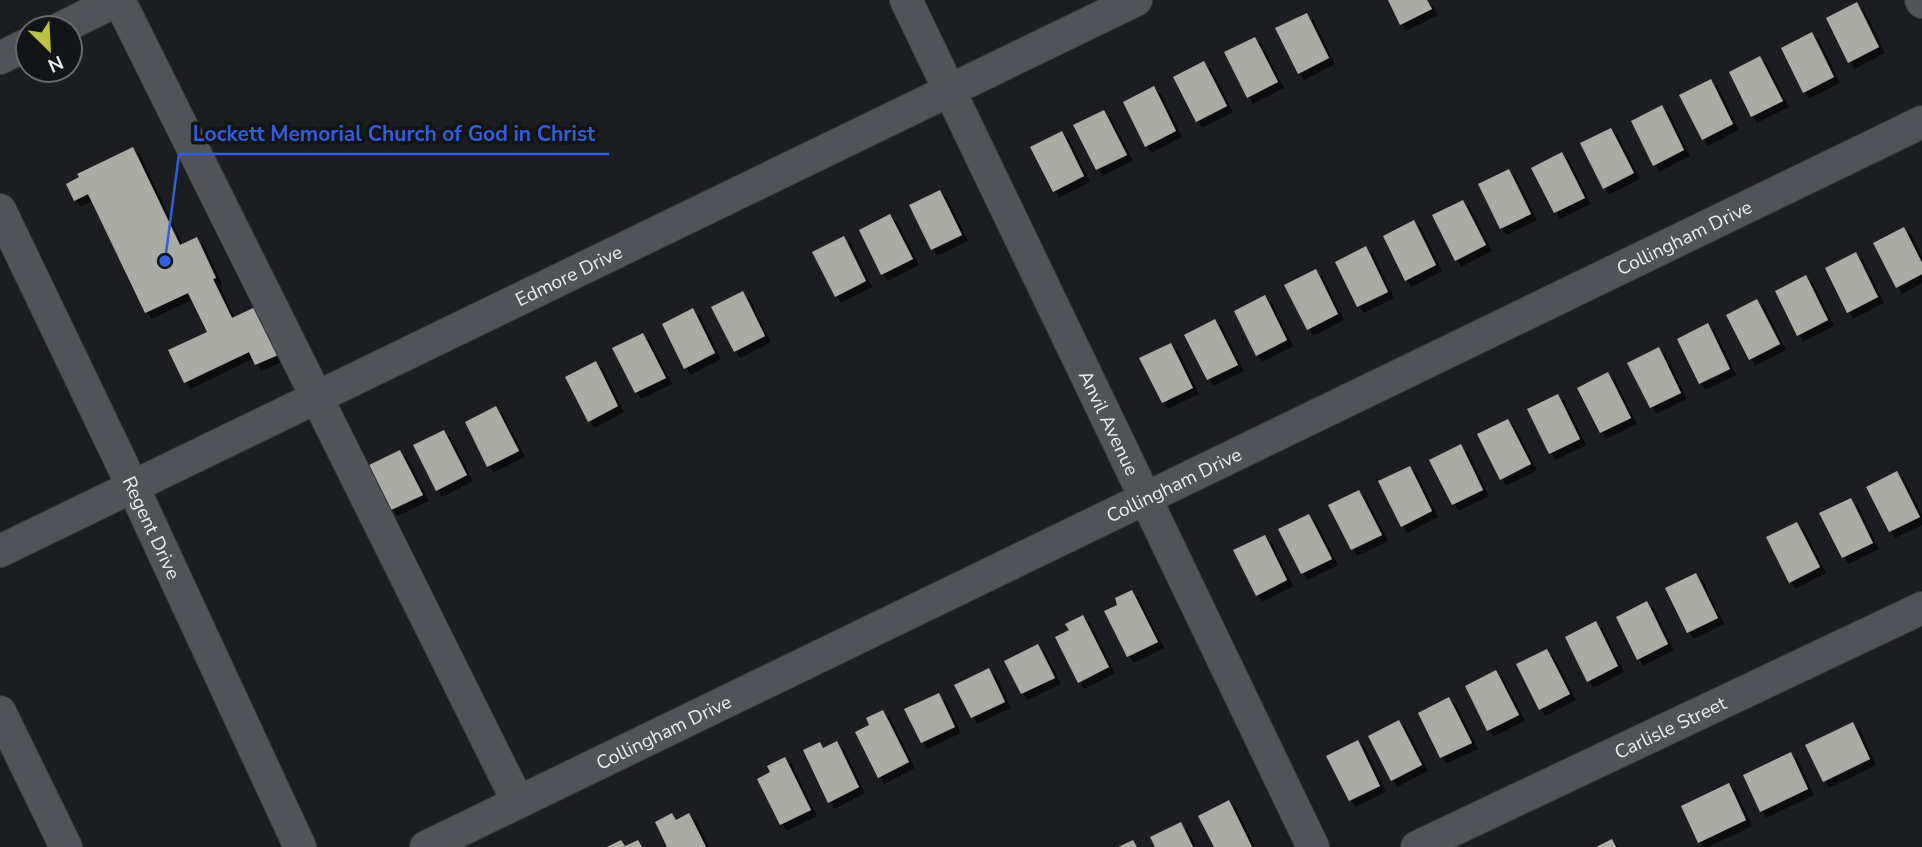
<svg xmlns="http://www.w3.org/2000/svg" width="1922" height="847" font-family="'Nunito Sans',sans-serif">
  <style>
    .building { fill: #aaaba5; filter: url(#shadow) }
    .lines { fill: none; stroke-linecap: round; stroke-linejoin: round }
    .minor-casing { stroke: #38393c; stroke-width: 34 }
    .minor { stroke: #505357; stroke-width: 32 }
    .labels { text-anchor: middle; stroke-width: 7; stroke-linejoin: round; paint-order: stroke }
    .street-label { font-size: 19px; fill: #eaecee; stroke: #121418 }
    .leader { fill: none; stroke: #325eda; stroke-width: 2.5 }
    .callout-dot { fill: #325eda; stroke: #121418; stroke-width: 2.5 }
    .callout-label { font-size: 21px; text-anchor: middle; font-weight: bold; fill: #325eda; stroke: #121418; stroke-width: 7; stroke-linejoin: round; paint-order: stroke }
  </style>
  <defs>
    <filter id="shadow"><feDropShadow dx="6" dy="6" stdDeviation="0" flood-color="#0009"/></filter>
  </defs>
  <rect width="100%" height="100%" fill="#1b1d21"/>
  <g class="building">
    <polygon points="1388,0 1427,0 1432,9 1400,25"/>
    <polygon points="1857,2 1879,47 1848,63 1826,18"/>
    <polygon points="1307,13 1329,58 1298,74 1275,28"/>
    <polygon points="1812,32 1834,77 1803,93 1781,48"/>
    <polygon points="1255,37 1278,82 1247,98 1224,52"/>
    <polygon points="1760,56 1783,101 1751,117 1729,72"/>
    <polygon points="1204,61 1227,106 1196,122 1173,77"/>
    <polygon points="1711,79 1733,124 1702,140 1679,95"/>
    <polygon points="1154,86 1176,131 1145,147 1123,102"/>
    <polygon points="1662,105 1684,150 1653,166 1631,121"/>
    <polygon points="1104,110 1127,155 1096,170 1073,125"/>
    <polygon points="1611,128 1634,173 1603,189 1580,143"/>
    <polygon points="1062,131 1084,176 1053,192 1030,147"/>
    <polygon points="133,147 180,245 197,237 216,278 213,279 232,318 255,307 278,355 255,365 249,352 184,383 168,350 207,332 188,293 145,313 88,194 74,201 66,184 79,177 77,174"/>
    <polygon points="1562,152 1585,198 1554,213 1531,168"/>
    <polygon points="1509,169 1531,214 1500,229 1478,184"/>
    <polygon points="940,190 962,235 931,250 909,205"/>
    <polygon points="1463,200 1486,245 1455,261 1432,215"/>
    <polygon points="890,214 913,259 881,275 859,230"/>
    <polygon points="1414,220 1436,265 1405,281 1383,236"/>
    <polygon points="1904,227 1922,263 1922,274 1896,288 1873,243"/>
    <polygon points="844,236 866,281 835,297 812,252"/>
    <polygon points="1366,246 1388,292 1357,307 1335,262"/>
    <polygon points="1856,252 1878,297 1847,313 1825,268"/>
    <polygon points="1316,269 1338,314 1307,330 1284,285"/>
    <polygon points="1806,275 1828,320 1797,336 1775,291"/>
    <polygon points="743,291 765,336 734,352 711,307"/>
    <polygon points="1265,295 1287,340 1256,356 1234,311"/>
    <polygon points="1757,299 1780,344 1749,360 1726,315"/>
    <polygon points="693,308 715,353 684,369 662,324"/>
    <polygon points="1215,319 1238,365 1207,380 1184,335"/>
    <polygon points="1708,323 1730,369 1699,384 1677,339"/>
    <polygon points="643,333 666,378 635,393 612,348"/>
    <polygon points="1171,343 1193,388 1162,403 1139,358"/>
    <polygon points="1659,347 1681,393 1650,408 1627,363"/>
    <polygon points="596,361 618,406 588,422 565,377"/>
    <polygon points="1608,372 1631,418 1600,433 1577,388"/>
    <polygon points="1558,394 1580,439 1549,454 1527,409"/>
    <polygon points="496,406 519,451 487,467 465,422"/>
    <polygon points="1508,419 1531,464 1500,480 1477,434"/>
    <polygon points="444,430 467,475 436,491 413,445"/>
    <polygon points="1461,444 1483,490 1452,505 1429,460"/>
    <polygon points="400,450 423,495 391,510 369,465"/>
    <polygon points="1410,466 1432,511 1401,527 1378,481"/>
    <polygon points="1897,471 1920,517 1889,532 1866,487"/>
    <polygon points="1359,490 1382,535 1351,550 1328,505"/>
    <polygon points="1851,498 1873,543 1842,558 1819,513"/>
    <polygon points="1309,514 1332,559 1301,574 1278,529"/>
    <polygon points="1797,522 1820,567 1789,583 1766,537"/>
    <polygon points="1265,535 1287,580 1256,596 1233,550"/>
    <polygon points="1696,573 1718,618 1687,633 1665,588"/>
    <polygon points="1132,590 1158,642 1127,657 1104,611 1117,605 1115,598"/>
    <polygon points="1647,601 1668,644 1637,660 1616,617"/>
    <polygon points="1083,615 1109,667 1078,683 1055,637 1069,630 1065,624"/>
    <polygon points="1596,621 1618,666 1587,682 1565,637"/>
    <polygon points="1038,644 1055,678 1021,694 1004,661"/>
    <polygon points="1547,649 1570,694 1539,710 1516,664"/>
    <polygon points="989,668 1005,702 971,718 954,685"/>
    <polygon points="1496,670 1519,715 1487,731 1465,686"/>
    <polygon points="939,693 955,727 921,743 904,709"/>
    <polygon points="1449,697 1472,743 1440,758 1418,713"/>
    <polygon points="883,710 909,762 878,778 855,732 869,725 866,718"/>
    <polygon points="1399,720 1422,765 1391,781 1368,736"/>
    <polygon points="1853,722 1870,759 1823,782 1805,745"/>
    <polygon points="1358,740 1380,786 1349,801 1326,756"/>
    <polygon points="837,741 859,787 828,803 803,750 820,742 823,748"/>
    <polygon points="1791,752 1808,789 1760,812 1743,775"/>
    <polygon points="785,757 811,810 780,825 757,779 770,772 767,766"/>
    <polygon points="1729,783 1746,820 1698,843 1681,806"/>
    <polygon points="1229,800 1252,847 1214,847 1198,816"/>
    <polygon points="672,813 676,820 689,813 706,847 667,847 655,822"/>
    <polygon points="1181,822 1193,847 1155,847 1150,837"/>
    <polygon points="1612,839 1616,847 1596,847"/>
    <polygon points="621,840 625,846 638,840 642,847 607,847"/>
    <polygon points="1133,840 1137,847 1118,847"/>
  </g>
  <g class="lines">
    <g class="minor-casing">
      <g id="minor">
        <polyline points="119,0 518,802"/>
        <path id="s1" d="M 906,0 L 1313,847"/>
        <polyline points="1921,0 1922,2"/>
        <polyline points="61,28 118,0"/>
        <polyline points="0,58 28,44"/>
        <path id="s2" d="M 0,210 L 133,487 L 300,847"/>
        <path id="s3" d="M 0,551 L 1136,0"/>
        <polyline points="0,712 66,847"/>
        <path id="s4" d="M 426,847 L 1922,122"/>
        <path id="s5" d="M 1417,847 L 1922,608"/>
      </g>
    </g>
    <use href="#minor" class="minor"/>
  </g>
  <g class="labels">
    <g class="street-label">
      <text dy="7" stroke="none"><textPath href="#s4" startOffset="1398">Collingham Drive</textPath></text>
      <text dy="7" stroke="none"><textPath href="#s3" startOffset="632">Edmore Drive</textPath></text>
      <text dy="7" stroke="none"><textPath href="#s1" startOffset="469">Anvil Avenue</textPath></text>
      <text dy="7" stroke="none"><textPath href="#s4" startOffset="831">Collingham Drive</textPath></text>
      <text dy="7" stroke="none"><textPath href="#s2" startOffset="352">Regent Drive</textPath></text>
      <text dy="7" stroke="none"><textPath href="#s5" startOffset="280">Carlisle Street</textPath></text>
      <text dy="7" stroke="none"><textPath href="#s4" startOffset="264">Collingham Drive</textPath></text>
    </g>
  </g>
  <path class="leader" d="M165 261L179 154H609"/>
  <circle class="callout-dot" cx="165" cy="261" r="7"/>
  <g class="callout-label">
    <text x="394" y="141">Lockett Memorial Church of God in Christ</text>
  </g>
  <g transform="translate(49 49) rotate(156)"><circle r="33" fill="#121418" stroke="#686a6e" stroke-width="2"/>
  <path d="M0-5L12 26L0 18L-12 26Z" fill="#bbc045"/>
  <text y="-10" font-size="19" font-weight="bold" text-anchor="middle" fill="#eaecee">N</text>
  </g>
</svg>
